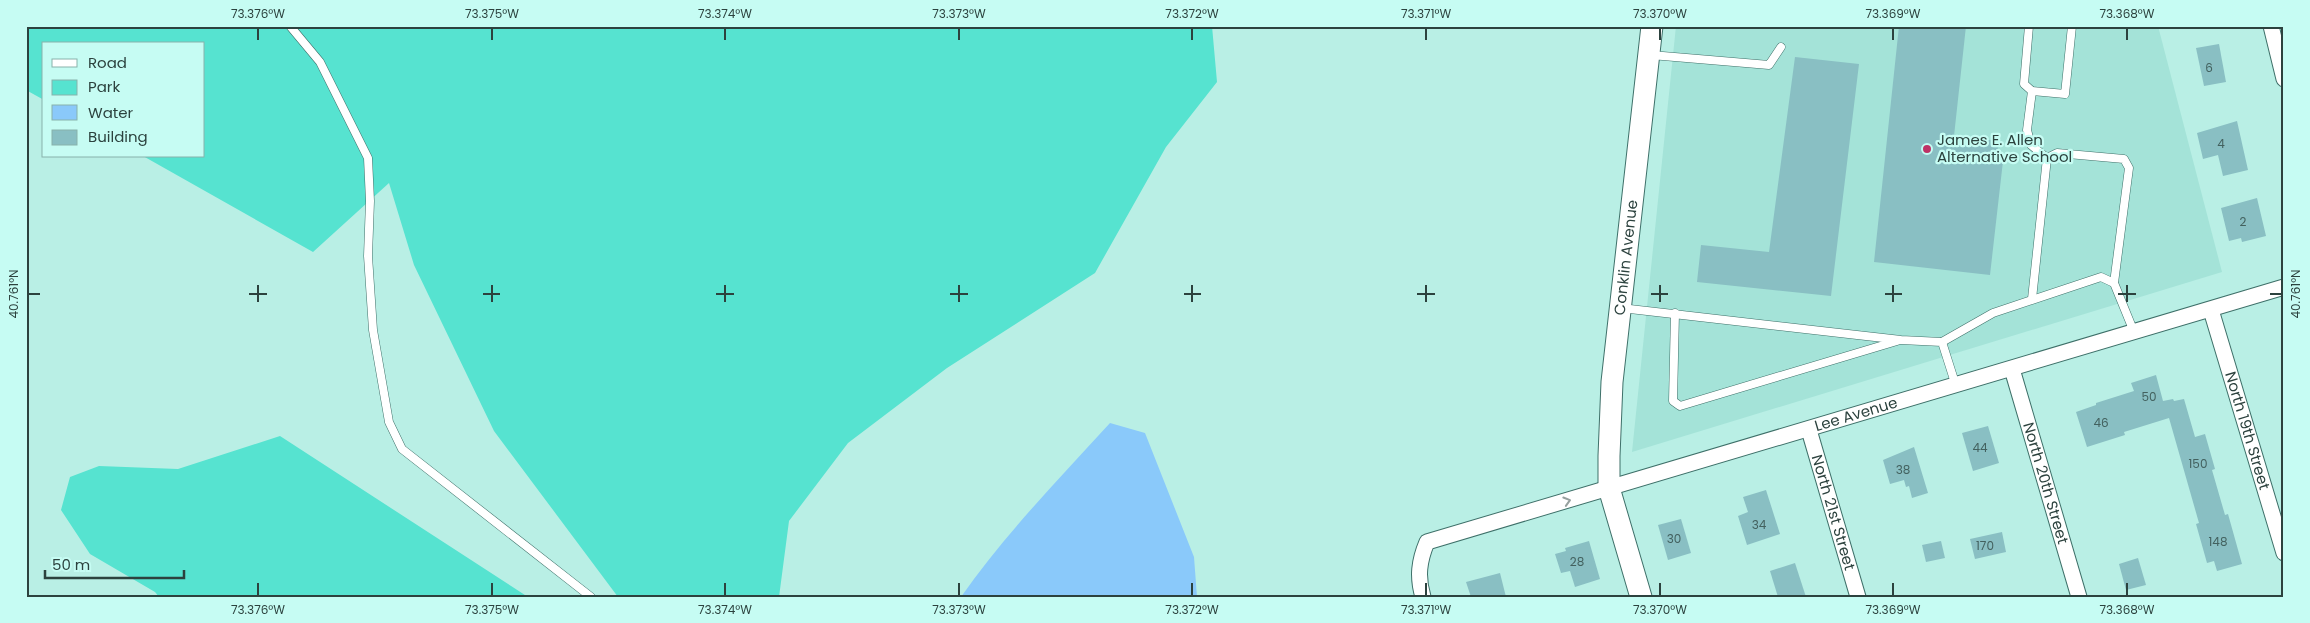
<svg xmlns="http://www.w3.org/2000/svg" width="2310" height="623" font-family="Poppins,sans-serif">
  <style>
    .built { fill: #a4e3d8 }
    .green { fill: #56e3d0 }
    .water { fill: #8ac9fa }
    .building { fill: #89bfc3 }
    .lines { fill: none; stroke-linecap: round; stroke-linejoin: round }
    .lane-casing { stroke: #3e7069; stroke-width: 9 }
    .street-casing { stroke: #3e7069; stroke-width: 17 }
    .secondary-casing { stroke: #3e7069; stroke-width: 23 }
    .lane { stroke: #fff; stroke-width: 8 }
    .street { stroke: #fff; stroke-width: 15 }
    .secondary { stroke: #fff; stroke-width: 21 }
    .oneway { stroke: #96a09e }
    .ticks { fill: none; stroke: #2c423e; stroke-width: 2 }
    .poi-dot { fill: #be3266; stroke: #c6fcf3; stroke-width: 2 }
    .labels { text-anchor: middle; stroke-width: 4.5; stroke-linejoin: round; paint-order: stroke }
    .number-label { font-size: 12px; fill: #43615f }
    .poi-label { font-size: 15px; fill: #2c423e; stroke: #c6fcf3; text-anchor: start }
    .street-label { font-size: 15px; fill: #2c423e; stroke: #c6fcf3 }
    .neatline { fill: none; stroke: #2c423e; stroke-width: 2 }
    .ticks-label { font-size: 12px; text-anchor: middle; fill: #2c423e }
  </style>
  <rect width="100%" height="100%" fill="#b9efe5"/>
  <polygon class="built" points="1676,26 2158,26 2222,272 1632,452"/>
  <g class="green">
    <polygon points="26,26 1212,26 1217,82 1166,147 1095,273 947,368 848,443 789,521 779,597 618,597 494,431 414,265 389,183 313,252 143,156 204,156 204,44 44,44 44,100 26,90"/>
    <polygon points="280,436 528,597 159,597 155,592 90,554 61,510 70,477 99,466 178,469"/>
  </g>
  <path class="water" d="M 1110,423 L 1145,433 L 1194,557 L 1197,597 L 961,597 C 1005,534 1059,479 1110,423 Z"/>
  <g class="building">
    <polygon points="1899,26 1966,26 1954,136 1999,141 1997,161 2003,161 1990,275 1874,262"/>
    <polygon points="2219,44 2226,82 2204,86 2196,48"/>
    <polygon points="1795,57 1859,64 1831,296 1697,282 1701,245 1769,252"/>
    <polygon points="2237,121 2248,170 2223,176 2218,155 2203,159 2197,133"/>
    <polygon points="2257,198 2266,236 2242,242 2241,238 2229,241 2221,208"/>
    <polygon points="2156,375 2163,401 2173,399 2174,401 2184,399 2195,437 2205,434 2215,469 2212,470 2225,515 2228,514 2242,564 2217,571 2214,561 2207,563 2196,524 2199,523 2169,418 2124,432 2125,435 2087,447 2076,412 2096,405 2096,403 2134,391 2131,383"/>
    <polygon points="1988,426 1999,463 1973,471 1962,433"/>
    <polygon points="1914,447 1928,493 1912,498 1909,486 1906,487 1904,480 1890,484 1883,460"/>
    <polygon points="1766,490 1780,534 1747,545 1738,516 1748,512 1743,497"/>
    <polygon points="1681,519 1691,553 1668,560 1658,525"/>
    <polygon points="2002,532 2006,552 1975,559 1970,539"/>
    <polygon points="1589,541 1600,579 1575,587 1570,571 1561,573 1555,554 1566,551 1565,548"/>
    <polygon points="1941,541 1945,558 1926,562 1922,545"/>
    <polygon points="2138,558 2146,585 2126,590 2119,564"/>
    <polygon points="1795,563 1806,597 1778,597 1770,571"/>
    <polygon points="1500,573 1506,597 1471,597 1466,582"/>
  </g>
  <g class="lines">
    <g class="lane-casing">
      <g id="lane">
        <polyline points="290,26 320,62 368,158 370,201 368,256 373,330 389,422 402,449 591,597"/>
        <polyline points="2029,26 2024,84 2032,91 2065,94 2072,26"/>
        <polyline points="1651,55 1769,65 1781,47"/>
        <polyline points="2032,91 2027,130 2031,145 2047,158"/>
        <polyline points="2032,299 2047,158 2057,153 2124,159 2129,168 2114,283"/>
        <polyline points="1621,308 1901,340 1942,342 1956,386"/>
        <polyline points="1675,313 1673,401 1680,406 1897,341"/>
        <polyline points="1942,342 1993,313 2101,277 2114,283 2134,332"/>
      </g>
    </g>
    <g class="street-casing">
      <g id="street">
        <polyline points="2271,26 2284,79"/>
        <path id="s1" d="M 2211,310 L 2284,553"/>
        <path id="s2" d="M 2012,369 L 2079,597"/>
        <path id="s3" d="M 1809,430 L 1858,597"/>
        <path id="s4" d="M 1423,597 C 1417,577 1419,561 1427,542 L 2284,287"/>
      </g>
    </g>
    <g class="secondary-casing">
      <g id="secondary">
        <path id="s5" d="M 1641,597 L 1609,488 L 1609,456 L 1612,382 L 1652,26"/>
      </g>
    </g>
    <use href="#lane" class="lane"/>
    <use href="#street" class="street"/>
    <use href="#secondary" class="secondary"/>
  </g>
  <defs><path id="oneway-chevron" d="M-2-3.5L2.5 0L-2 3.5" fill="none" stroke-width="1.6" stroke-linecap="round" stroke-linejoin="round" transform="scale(1.25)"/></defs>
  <use class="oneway" href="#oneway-chevron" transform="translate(1567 501) rotate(-17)"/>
  <path class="ticks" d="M 258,28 L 258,40M 492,28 L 492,40M 725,28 L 725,40M 959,28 L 959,40M 1192,28 L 1192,40M 1426,28 L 1426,40M 1660,28 L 1660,40M 1893,28 L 1893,40M 2127,28 L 2127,40M 258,285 L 258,302M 492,285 L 492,302M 725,285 L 725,302M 959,285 L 959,302M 1192,285 L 1192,302M 1426,285 L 1426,302M 1660,285 L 1660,302M 1893,285 L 1893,302M 2127,285 L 2127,302M 28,294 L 40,294M 249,294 L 267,294M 483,294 L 500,294M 716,294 L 734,294M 950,294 L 968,294M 1184,294 L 1201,294M 1417,294 L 1435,294M 1651,294 L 1668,294M 1885,294 L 1902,294M 2118,294 L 2136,294M 2270,294 L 2282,294M 258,583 L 258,596M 492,583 L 492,596M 725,583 L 725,596M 959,583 L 959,596M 1192,583 L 1192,596M 1426,583 L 1426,596M 1660,583 L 1660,596M 1893,583 L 1893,596M 2127,583 L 2127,596"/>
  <circle class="poi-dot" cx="1927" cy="149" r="5"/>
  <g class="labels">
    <g class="number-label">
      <text x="2209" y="72">6</text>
      <text x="2221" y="148">4</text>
      <text x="2243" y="226">2</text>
      <text x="2149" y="401">50</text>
      <text x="2101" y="427">46</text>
      <text x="1980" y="452">44</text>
      <text x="2198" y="468">150</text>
      <text x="1903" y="474">38</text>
      <text x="1759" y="529">34</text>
      <text x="1674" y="543">30</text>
      <text x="2218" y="546">148</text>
      <text x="1985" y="550">170</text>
      <text x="1577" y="566">28</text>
    </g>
    <g class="poi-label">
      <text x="1937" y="145">James E. Allen<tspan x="1937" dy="17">Alternative School</tspan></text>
    </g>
    <g class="street-label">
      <text dy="5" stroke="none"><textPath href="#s5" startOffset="345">Conklin Avenue</textPath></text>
      <text dy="5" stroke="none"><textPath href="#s4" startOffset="504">Lee Avenue</textPath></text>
      <text dy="5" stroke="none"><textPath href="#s1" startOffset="126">North 19th Street</textPath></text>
      <text dy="5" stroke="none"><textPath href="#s2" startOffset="119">North 20th Street</textPath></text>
      <text dy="5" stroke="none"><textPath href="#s3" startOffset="86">North 21st Street</textPath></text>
    </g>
  </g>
  <rect width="2310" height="623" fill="none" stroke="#c6fcf3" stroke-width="55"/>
  <rect x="42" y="42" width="162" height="115" fill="#c6fcf3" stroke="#88b2ab"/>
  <rect x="52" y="59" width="25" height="8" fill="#ffffff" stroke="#88b2ab"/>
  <text x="88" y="68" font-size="15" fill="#2c423e">Road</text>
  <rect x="52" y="80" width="25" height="15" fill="#56e3d0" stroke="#88b2ab"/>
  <text x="88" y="92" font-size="15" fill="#2c423e">Park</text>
  <rect x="52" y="105" width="25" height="15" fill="#8ac9fa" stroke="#88b2ab"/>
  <text x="88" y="118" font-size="15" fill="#2c423e">Water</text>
  <rect x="52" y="130" width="25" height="15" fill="#89bfc3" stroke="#88b2ab"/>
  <text x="88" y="142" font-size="15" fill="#2c423e">Building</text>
  <path d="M45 570v8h139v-8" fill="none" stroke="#2c423e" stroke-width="2.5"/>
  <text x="52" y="570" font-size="15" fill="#2c423e" stroke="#c6fcf3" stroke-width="4" paint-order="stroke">50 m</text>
  <rect x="28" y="28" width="2254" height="568" class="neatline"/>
  <g class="ticks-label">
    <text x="258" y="18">73.376°W</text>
    <text x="492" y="18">73.375°W</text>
    <text x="725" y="18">73.374°W</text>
    <text x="959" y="18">73.373°W</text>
    <text x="1192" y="18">73.372°W</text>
    <text x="1426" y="18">73.371°W</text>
    <text x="1660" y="18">73.370°W</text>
    <text x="1893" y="18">73.369°W</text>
    <text x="2127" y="18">73.368°W</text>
    <text transform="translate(14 294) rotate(-90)" y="4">40.761°N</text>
    <text transform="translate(2296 294) rotate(-90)" y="4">40.761°N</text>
    <text x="258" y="614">73.376°W</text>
    <text x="492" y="614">73.375°W</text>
    <text x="725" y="614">73.374°W</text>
    <text x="959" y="614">73.373°W</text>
    <text x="1192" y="614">73.372°W</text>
    <text x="1426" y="614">73.371°W</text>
    <text x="1660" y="614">73.370°W</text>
    <text x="1893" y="614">73.369°W</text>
    <text x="2127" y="614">73.368°W</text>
  </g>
</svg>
